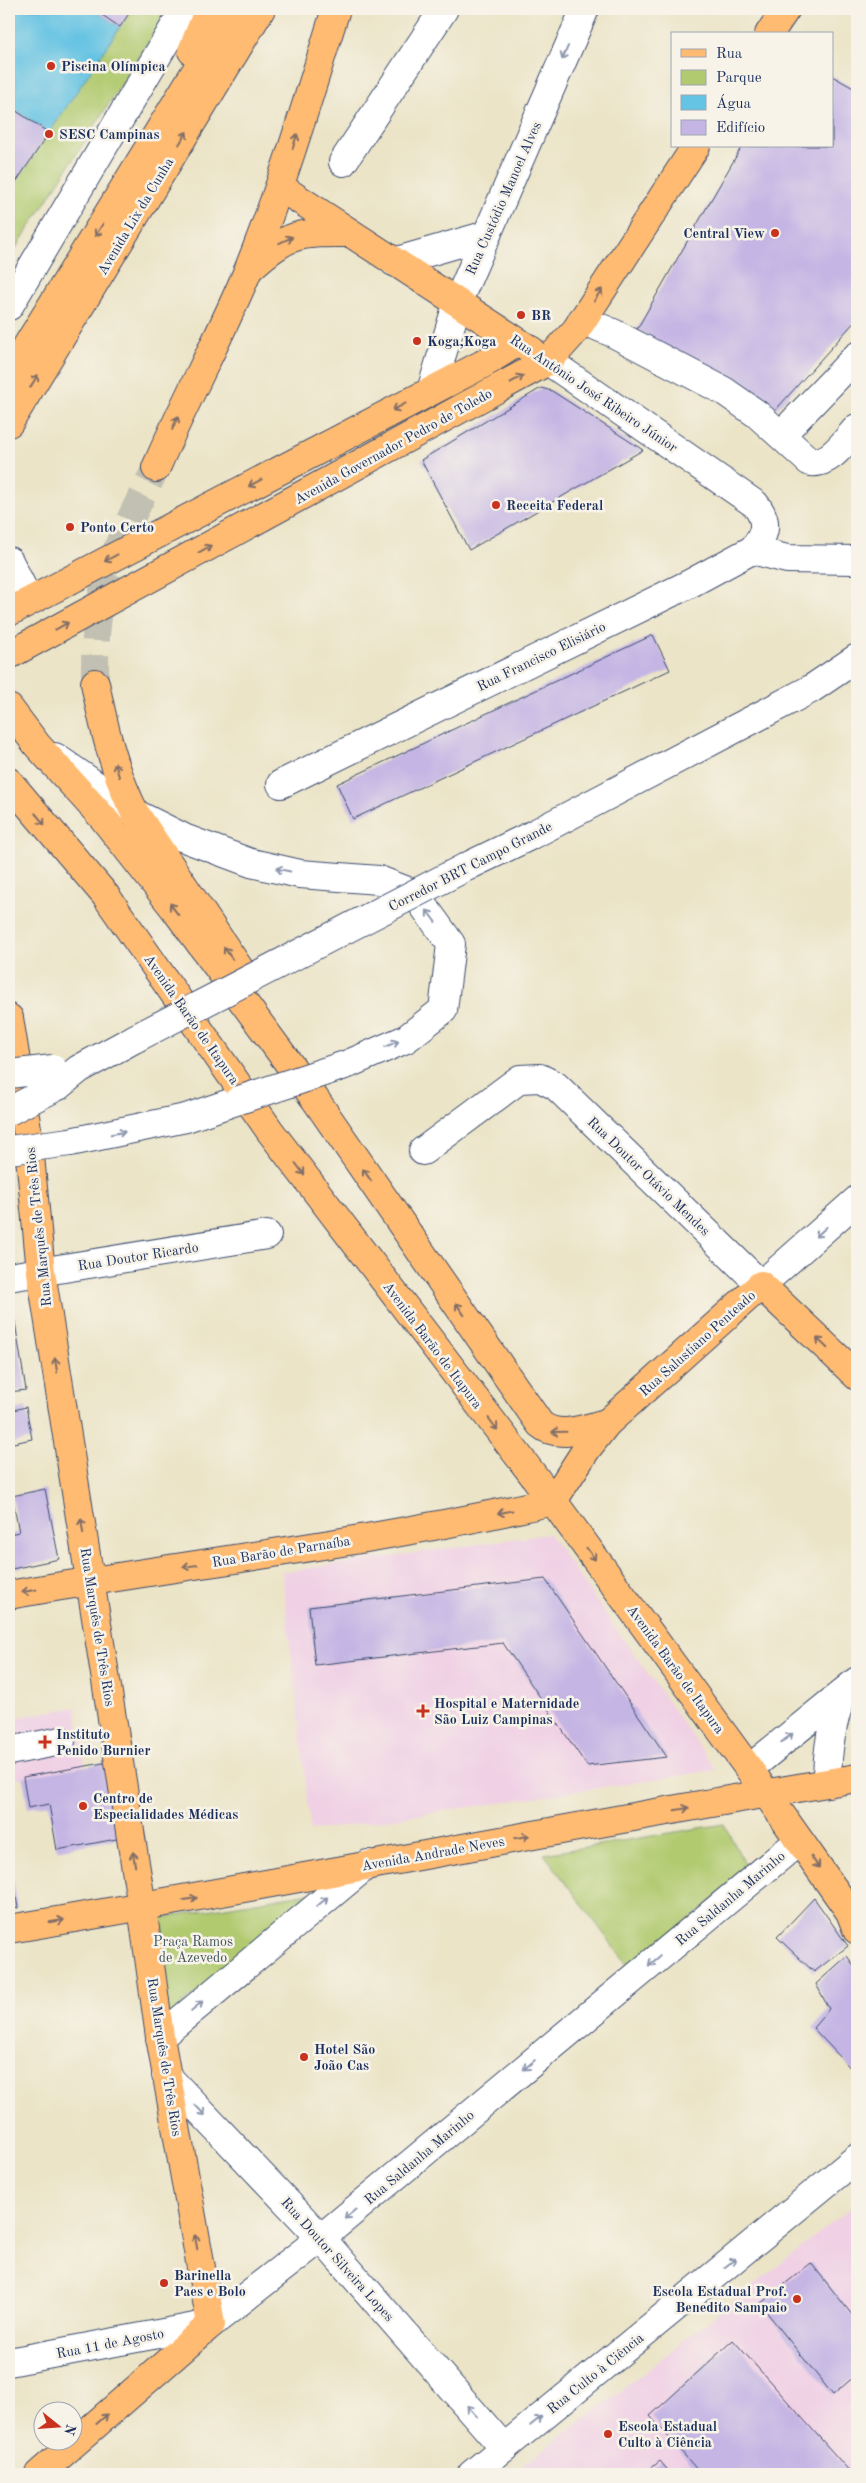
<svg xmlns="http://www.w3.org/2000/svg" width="866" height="2483" font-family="'Old Standard TT',serif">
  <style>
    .built { fill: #f0d0e5; fill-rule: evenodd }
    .green { fill: #b1ca6f; stroke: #667c66 }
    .water { fill: #65c3e3; stroke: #4079a0 }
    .building { fill: #c4b5e4 }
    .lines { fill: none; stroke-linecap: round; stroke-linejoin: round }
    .major-tunnel { stroke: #c1c0b2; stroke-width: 28; stroke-dasharray: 28 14; stroke-linecap: butt }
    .minor-casing { stroke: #3a4a6e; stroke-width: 30 }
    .major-casing { stroke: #3a4a6e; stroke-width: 30 }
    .highway-casing { stroke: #3a4a6e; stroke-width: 30 }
    .minor { stroke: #fff; stroke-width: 28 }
    .major { stroke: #ffbb71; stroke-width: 28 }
    .highway { stroke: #ffbb71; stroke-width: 28 }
    .minor-bridge-casing { stroke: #3a4a6e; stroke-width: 30; stroke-linecap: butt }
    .minor-bridge { stroke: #fff; stroke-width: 28 }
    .oneway { stroke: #8d97ae }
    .oneway2 { stroke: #826e67 }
    .poi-dot { fill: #c8321e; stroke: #f7f3e8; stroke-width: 2 }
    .labels { text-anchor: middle; stroke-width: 5; stroke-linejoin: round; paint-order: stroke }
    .poi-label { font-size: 14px; font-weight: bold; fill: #1b2f5e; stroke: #f7f3e8; text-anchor: start }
    .street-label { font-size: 14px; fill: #1b2f5e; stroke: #f7f3e8 }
    .park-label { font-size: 14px; fill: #405662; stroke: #f7f3e8 }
  </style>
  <rect width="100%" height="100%" fill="#f7f3e8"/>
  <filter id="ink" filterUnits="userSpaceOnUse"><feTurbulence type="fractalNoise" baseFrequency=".02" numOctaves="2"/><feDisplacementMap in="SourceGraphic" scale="10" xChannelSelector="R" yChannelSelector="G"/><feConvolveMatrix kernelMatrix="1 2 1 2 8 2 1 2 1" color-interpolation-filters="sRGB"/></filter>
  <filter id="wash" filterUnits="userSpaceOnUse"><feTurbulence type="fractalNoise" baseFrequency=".0096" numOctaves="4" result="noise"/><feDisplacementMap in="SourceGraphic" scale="20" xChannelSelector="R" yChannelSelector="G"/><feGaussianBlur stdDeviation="1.12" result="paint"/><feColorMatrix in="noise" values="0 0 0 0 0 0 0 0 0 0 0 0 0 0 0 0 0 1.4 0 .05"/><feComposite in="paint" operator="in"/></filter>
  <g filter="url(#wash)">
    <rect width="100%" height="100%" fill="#ebe4c7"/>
    <g class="built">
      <path d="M 549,1534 L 716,1770 L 311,1831 L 282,1572 ZM 545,1579 L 667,1757 L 587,1766 L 503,1643 L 315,1665 L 309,1607 Z"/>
      <polygon points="76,1707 85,1766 9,1780 9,1719"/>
      <polygon points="857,2203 857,2474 511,2474 617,2394"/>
    </g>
    <g class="green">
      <polygon points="9,9 170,9 9,259"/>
      <polygon points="724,1824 748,1870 631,1970 544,1854"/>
      <polygon points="316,1892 165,2020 153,1919"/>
    </g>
    <polygon class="water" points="9,9 93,9 120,27 49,133 9,106"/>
    <g id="blocks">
      <g class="building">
        <polygon points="93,9 132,9 120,27"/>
        <polygon points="832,76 857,90 857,319 771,415 637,329 742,146 832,146"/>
        <polygon points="9,106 49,133 12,188 9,185"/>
        <polygon points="541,388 552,391 643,450 469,550 421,460"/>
        <polygon points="653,635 670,670 353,819 337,784"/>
        <polygon points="9,1304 12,1304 26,1390 9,1392"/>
        <polygon points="26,1407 32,1439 9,1444 9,1411"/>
        <polygon points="45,1489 59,1559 12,1569 9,1534 19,1532 12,1496"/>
        <polygon points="545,1579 667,1757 587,1766 503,1643 315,1665 309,1607"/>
        <polygon points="109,1762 122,1838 57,1850 49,1804 28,1808 23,1777"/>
        <polygon points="9,1854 18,1908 9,1910"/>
        <polygon points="814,1898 848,1946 814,1972 777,1937"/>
        <polygon points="847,1956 857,1970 857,2075 813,2028 829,2009 816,1984"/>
        <polygon points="811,2263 857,2321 857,2374 833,2395 760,2304"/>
        <polygon points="733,2340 852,2474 701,2474 650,2416"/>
        <polygon points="660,2461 671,2474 644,2474"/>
      </g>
    </g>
  </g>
  <g filter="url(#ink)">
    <use href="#blocks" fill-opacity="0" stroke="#3a4a6e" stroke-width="1"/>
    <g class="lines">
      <path class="major-tunnel" d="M 95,683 C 95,651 95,619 104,587 C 115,546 137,506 156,468"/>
      <g class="minor-casing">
        <g id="minor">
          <polyline points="343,162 444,9"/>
          <polyline points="394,262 487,235"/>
          <polyline points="9,306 185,9"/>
          <path d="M 582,320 L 613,333 L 724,391 L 757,414 L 810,462 C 830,465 845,441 857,428"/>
          <polyline points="431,391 458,301 585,9"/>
          <polyline points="781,435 857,356"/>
          <polyline points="752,550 787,559 857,560"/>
          <polyline points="9,561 29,601"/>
          <polyline points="55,757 140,816 184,838 251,863 300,874 379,880 415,894 451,944 443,1010 406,1039 348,1064"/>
          <path d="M 281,784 L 691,583 L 752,550 C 767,534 768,520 755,504 L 548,361"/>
          <polyline points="468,866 534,834 811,689 857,658"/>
          <polyline points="58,1086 79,1069 136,1038"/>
          <polyline points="70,1142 186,1118 239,1100"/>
          <polyline points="423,1151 520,1079 540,1078 556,1086 761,1285 857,1200"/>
          <polyline points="9,1277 267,1235"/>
          <polyline points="9,1751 61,1741"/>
          <polyline points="749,1769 857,1681"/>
          <path d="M 827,1783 C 827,1751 831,1723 843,1693"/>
          <polyline points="160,2037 368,1864"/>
          <polyline points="166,2075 321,2238 504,2448"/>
          <polyline points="9,2362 211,2324 321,2238 799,1841"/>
          <polyline points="472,2474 857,2158"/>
        </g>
      </g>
      <g class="major-casing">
        <g id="major">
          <polyline points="769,34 786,9"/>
          <polyline points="280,187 532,351"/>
          <path d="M 251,267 C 289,232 299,233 349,233"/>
          <path d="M 156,468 C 185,400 221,336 249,268 C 283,183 309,96 336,9"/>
          <polyline points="9,612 483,364 518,342"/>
          <polyline points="9,655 548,361 576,330 696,146"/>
          <path d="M 95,683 C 104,728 114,772 135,813 L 241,971"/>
          <path d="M 9,708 L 37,745 L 104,819 L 174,908 L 315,1099 L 540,1424 C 559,1440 585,1428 607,1423"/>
          <polyline points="9,782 106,896 270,1131 553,1501 749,1769 850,1912 857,1930"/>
          <polyline points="9,1018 28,1135 41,1272 142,1907 160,2037 211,2324 39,2474"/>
          <path d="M 9,1595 C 190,1563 373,1543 553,1501 L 586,1450 L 607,1423 L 761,1285 L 857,1376"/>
          <path d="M 9,1929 C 292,1882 574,1825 857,1778"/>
        </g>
      </g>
      <g class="highway-casing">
        <g id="highway">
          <polyline points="192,51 209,9"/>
          <polyline points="9,375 234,9"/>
          <polyline points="9,423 261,9"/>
        </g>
      </g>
      <use href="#minor" class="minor"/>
      <use href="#major" class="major"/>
      <use href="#highway" class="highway"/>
      <g class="minor-bridge-casing">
        <g id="minor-bridge">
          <polyline points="136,1038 468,866"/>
          <polyline points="9,1074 53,1069"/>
          <polyline points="239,1100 348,1064"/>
          <polyline points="9,1111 58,1086"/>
          <polyline points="9,1150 70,1142"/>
        </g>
      </g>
      <use href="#minor-bridge" class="minor-bridge"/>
    </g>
    <defs><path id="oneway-shaft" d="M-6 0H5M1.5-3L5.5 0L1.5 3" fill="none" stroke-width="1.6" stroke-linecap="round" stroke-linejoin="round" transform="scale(1.25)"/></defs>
    <g class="oneway">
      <use href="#oneway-shaft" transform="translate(565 53) rotate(114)"/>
      <use href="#oneway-shaft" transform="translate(283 870) rotate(-168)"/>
      <use href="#oneway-shaft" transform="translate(431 916) rotate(-127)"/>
      <use href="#oneway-shaft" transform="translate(392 1044) rotate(-24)"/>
      <use href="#oneway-shaft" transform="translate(118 1133) rotate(-10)"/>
      <use href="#oneway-shaft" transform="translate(821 1232) rotate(138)"/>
      <use href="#oneway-shaft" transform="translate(787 1738) rotate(-38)"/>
      <use href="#oneway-shaft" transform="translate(322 1902) rotate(-40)"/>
      <use href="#oneway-shaft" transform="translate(654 1961) rotate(140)"/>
      <use href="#oneway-shaft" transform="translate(197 2006) rotate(-40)"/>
      <use href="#oneway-shaft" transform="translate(529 2065) rotate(140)"/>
      <use href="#oneway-shaft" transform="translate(200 2110) rotate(46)"/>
      <use href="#oneway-shaft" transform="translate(350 2214) rotate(140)"/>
      <use href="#oneway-shaft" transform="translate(730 2263) rotate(-39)"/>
      <use href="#oneway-shaft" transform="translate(472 2411) rotate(-131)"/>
      <use href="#oneway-shaft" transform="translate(536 2421) rotate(-39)"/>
    </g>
    <g class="oneway2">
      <use href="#oneway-shaft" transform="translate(183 138) rotate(-59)"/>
      <use href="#oneway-shaft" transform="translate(295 141) rotate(-73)"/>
      <use href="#oneway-shaft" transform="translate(99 230) rotate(122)"/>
      <use href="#oneway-shaft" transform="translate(286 240) rotate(-25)"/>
      <use href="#oneway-shaft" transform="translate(598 295) rotate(-57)"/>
      <use href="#oneway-shaft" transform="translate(517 379) rotate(-29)"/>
      <use href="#oneway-shaft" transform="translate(34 381) rotate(-59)"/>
      <use href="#oneway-shaft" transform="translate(399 407) rotate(152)"/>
      <use href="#oneway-shaft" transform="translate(175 423) rotate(-67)"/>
      <use href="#oneway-shaft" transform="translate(255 483) rotate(152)"/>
      <use href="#oneway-shaft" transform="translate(205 549) rotate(-29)"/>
      <use href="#oneway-shaft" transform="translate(111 558) rotate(152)"/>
      <use href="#oneway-shaft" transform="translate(62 626) rotate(-29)"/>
      <use href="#oneway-shaft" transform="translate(117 770) rotate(-107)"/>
      <use href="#oneway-shaft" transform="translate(40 819) rotate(50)"/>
      <use href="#oneway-shaft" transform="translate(174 909) rotate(-126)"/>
      <use href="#oneway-shaft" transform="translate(228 953) rotate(-124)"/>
      <use href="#oneway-shaft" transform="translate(300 1169) rotate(53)"/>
      <use href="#oneway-shaft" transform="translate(367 1175) rotate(-125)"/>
      <use href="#oneway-shaft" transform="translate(460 1309) rotate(-125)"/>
      <use href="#oneway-shaft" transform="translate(822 1343) rotate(-136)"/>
      <use href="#oneway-shaft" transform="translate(56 1365) rotate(-99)"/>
      <use href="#oneway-shaft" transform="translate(493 1424) rotate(53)"/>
      <use href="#oneway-shaft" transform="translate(559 1432) rotate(179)"/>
      <use href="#oneway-shaft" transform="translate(505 1512) rotate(169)"/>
      <use href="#oneway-shaft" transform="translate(82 1526) rotate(-99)"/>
      <use href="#oneway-shaft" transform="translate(591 1554) rotate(54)"/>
      <use href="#oneway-shaft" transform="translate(190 1566) rotate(172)"/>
      <use href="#oneway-shaft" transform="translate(29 1591) rotate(170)"/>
      <use href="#oneway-shaft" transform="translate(682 1809) rotate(-10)"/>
      <use href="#oneway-shaft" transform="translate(522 1837) rotate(-10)"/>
      <use href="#oneway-shaft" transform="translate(134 1859) rotate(-99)"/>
      <use href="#oneway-shaft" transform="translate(815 1862) rotate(54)"/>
      <use href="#oneway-shaft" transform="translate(190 1899) rotate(-10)"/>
      <use href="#oneway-shaft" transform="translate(57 1921) rotate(-9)"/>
      <use href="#oneway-shaft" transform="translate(196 2242) rotate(-100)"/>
      <use href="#oneway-shaft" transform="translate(102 2419) rotate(-41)"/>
    </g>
  </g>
  <g class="poi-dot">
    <circle cx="51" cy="66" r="5"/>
    <circle cx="49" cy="134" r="5"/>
    <circle cx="775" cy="233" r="5"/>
    <circle cx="521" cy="315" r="5"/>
    <circle cx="417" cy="341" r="5"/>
    <circle cx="496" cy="505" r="5"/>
    <circle cx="70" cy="527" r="5"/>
    <path d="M420.5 1703.5h5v5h5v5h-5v5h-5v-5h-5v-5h5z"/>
    <path d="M42.5 1734.5h5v5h5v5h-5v5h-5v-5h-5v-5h5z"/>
    <circle cx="83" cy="1806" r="5"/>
    <circle cx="304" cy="2057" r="5"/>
    <circle cx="164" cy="2283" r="5"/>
    <circle cx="797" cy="2299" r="5"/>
    <circle cx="608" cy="2434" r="5"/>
  </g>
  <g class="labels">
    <g class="poi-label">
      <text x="61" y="71">Piscina Olímpica</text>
      <text x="59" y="139">SESC Campinas</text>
      <text x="765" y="238" text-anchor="end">Central View</text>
      <text x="531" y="320">BR</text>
      <text x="427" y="346">Koga,Koga</text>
      <text x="506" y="510">Receita Federal</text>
      <text x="80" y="532">Ponto Certo</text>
      <text x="434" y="1708">Hospital e Maternidade<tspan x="434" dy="16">São Luiz Campinas</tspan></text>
      <text x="56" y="1739">Instituto<tspan x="56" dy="16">Penido Burnier</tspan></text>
      <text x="93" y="1803">Centro de<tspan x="93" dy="16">Especialidades Médicas</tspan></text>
      <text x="314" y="2054">Hotel São<tspan x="314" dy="16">João Cas</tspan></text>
      <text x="174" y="2280">Barinella<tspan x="174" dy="16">Paes e Bolo</tspan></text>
      <text x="787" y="2296" text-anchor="end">Escola Estadual Prof.<tspan x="787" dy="16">Benedito Sampaio</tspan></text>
      <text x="618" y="2431">Escola Estadual<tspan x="618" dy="16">Culto à Ciência</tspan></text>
    </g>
    <g class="street-label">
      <text transform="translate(503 198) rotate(-66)" y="5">Rua Custódio Manoel Alves</text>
      <text transform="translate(135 216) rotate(-59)" y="5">Avenida Lix da Cunha</text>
      <text transform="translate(594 393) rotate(34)" y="5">Rua Antônio José Ribeiro Júnior</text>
      <text transform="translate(393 446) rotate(-29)" y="5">Avenida Governador Pedro de Toledo</text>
      <text transform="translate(541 656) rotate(-26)" y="5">Rua Francisco Elisiário</text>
      <text transform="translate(470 866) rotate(-27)" y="5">Corredor BRT Campo Grande</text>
      <text transform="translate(192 1019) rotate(55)" y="5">Avenida Barão de Itapura</text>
      <text transform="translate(649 1176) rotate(44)" y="5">Rua Doutor Otávio Mendes</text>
      <text transform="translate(38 1227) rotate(-96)" y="5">Rua Marquês de Três Rios</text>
      <text transform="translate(138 1256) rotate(-9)" y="5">Rua Doutor Ricardo</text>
      <text transform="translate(697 1343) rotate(-42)" y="5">Rua Salustiano Penteado</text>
      <text transform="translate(433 1345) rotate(53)" y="5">Avenida Barão de Itapura</text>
      <text transform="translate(281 1551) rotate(-9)" y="5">Rua Barão de Parnaíba</text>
      <text transform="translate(98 1627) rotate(81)" y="5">Rua Marquês de Três Rios</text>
      <text transform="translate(676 1669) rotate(54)" y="5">Avenida Barão de Itapura</text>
      <text transform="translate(433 1853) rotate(-10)" y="5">Avenida Andrade Neves</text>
      <text transform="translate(730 1898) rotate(-40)" y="5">Rua Saldanha Marinho</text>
      <text transform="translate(165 2057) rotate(81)" y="5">Rua Marquês de Três Rios</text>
      <text transform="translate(419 2157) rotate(-40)" y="5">Rua Saldanha Marinho</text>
      <text transform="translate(338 2259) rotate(48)" y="5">Rua Doutor Silveira Lopes</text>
      <text transform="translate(110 2343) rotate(-11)" y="5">Rua 11 de Agosto</text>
      <text transform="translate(595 2373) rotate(-39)" y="5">Rua Culto à Ciência</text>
    </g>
    <g class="park-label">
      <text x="193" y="1946">Praça Ramos<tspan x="193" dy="16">de Azevedo</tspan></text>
    </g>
  </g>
  <rect width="866" height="2483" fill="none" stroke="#f7f3e8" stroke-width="30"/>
  <rect x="671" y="32" width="162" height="115" fill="#f7f3e8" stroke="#9fa5b1"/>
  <rect x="681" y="49" width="25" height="8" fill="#ffbb71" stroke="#9fa5b1"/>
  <text x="716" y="58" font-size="15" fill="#1b2f5e">Rua</text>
  <rect x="681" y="70" width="25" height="15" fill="#b1ca6f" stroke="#9fa5b1"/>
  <text x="716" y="82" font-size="15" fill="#1b2f5e">Parque</text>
  <rect x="681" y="95" width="25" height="15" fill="#65c3e3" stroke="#9fa5b1"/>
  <text x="716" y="108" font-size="15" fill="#1b2f5e">Água</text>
  <rect x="681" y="120" width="25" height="15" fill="#c4b5e4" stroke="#9fa5b1"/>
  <text x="716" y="132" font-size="15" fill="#1b2f5e">Edifício</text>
  <g transform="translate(58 2426) rotate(107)"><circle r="24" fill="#f7f3e8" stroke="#9fa5b1"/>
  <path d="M0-4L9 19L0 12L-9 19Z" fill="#c8321e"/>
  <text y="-8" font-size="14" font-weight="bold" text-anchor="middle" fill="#1b2f5e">N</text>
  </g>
</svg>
